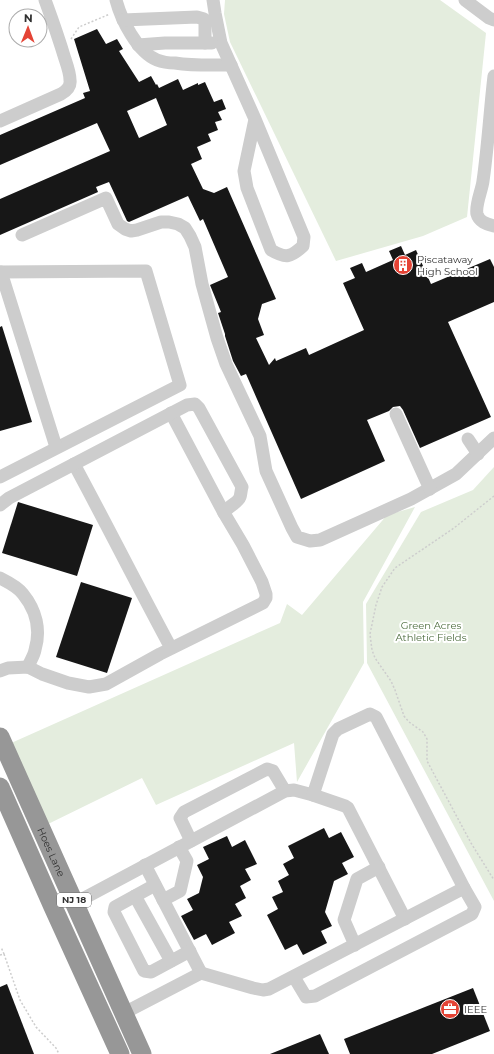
<svg xmlns="http://www.w3.org/2000/svg" width="494" height="1054" font-family="Montserrat,sans-serif">
  <style>
    .green { fill: #e4edde }
    .building { fill: #171717; fill-rule: evenodd }
    .lines { fill: none; stroke-linecap: round; stroke-linejoin: round }
    .path { stroke: #cdcdcd; stroke-width: 1.5; stroke-dasharray: 2 2; stroke-linecap: butt }
    .minor { stroke: #cdcdcd; stroke-width: 13 }
    .highway { stroke: #979797; stroke-width: 19 }
    .labels { text-anchor: middle; stroke-width: 4; stroke-linejoin: round; paint-order: stroke }
    .shield { fill: #fff; stroke: #6e6e6e; stroke-width: 1 }
    .shield-label { font-size: 9px; font-weight: bold; fill: #303030 }
    .poi-label { font-size: 10px; fill: #303030; stroke: #fff; text-anchor: start }
    .park-label { font-size: 10px; fill: #4c6c3d; stroke: #fff }
    .street-label { font-size: 10px; fill: #303030; stroke: #fff }
  </style>
  <rect width="100%" height="100%" fill="#fff"/>
  <g class="green">
    <polygon points="225,0 440,0 486,33 467,217 423,236 336,261 230,42 224,14"/>
    <polygon points="494,467 494,901 367,663 366,604 421,512 473,490"/>
    <polygon points="415,507 363,602 364,663 297,782 294,743 156,805 142,778 44,826 9,744 280,623 287,604 302,615 387,515"/>
  </g>
  <g class="building">
    <path d="M 97,29 L 106,44 L 117,39 L 123,49 L 119,51 L 139,82 L 151,76 L 156,85 L 157,84 L 159,88 L 178,79 L 183,90 L 198,83 L 198,85 L 205,82 L 214,102 L 222,99 L 226,109 L 218,112 L 222,120 L 215,122 L 218,130 L 208,134 L 211,141 L 197,147 L 202,159 L 191,164 L 203,189 L 214,193 L 227,187 L 276,299 L 262,304 L 258,319 L 264,335 L 256,338 L 269,365 L 275,358 L 276,361 L 306,348 L 309,355 L 364,330 L 343,283 L 355,278 L 350,268 L 362,263 L 366,272 L 393,260 L 389,251 L 401,246 L 405,255 L 416,250 L 431,284 L 490,259 L 494,267 L 494,302 L 448,322 L 491,417 L 420,448 L 403,410 L 400,406 L 393,407 L 389,411 L 367,420 L 385,461 L 301,499 L 246,374 L 241,376 L 233,361 L 225,336 L 225,334 L 218,313 L 221,312 L 210,285 L 228,277 L 203,219 L 200,221 L 188,196 L 129,222 L 127,221 L 109,182 L 96,187 L 98,192 L 0,235 L 0,199 L 110,151 L 97,123 L 0,165 L 0,135 L 85,98 L 83,93 L 90,91 L 74,39 ZM 156,98 L 167,125 L 139,138 L 127,111 Z"/>
    <polygon points="2,326 32,422 0,431 0,327"/>
    <polygon points="18,502 93,525 77,576 2,553"/>
    <polygon points="81,582 132,598 107,673 56,657"/>
    <polygon points="324,828 329,838 341,832 354,857 342,863 348,874 334,881 325,912 332,926 321,931 327,943 303,955 297,944 285,950 267,915 278,909 272,897 283,892 278,881 289,875 283,864 294,858 288,846"/>
    <polygon points="227,836 232,847 245,840 257,864 245,869 251,880 240,886 246,898 235,904 242,916 229,922 235,933 212,945 206,934 194,940 181,916 193,910 187,899 199,893 203,877 197,865 209,859 203,847"/>
    <polygon points="7,984 34,1054 0,1054 0,987"/>
    <polygon points="473,988 490,1031 432,1054 350,1054 344,1039"/>
    <polygon points="320,1034 329,1054 270,1054"/>
  </g>
  <g class="lines">
    <g class="path">
      <polyline points="71,39 79,27 110,14"/>
      <polyline points="494,496 454,528 395,568 382,587 376,605 370,634 372,650 375,658 391,681 395,690 404,716 409,722 423,732 427,739 427,761 471,843 494,880"/>
      <polyline points="4,954 20,1000 36,1027 56,1048 59,1054"/>
      <polyline points="0,955 4,954 1,947"/>
    </g>
    <g class="minor">
      <path d="M 116,0 C 121,19 137,52 157,60 C 162,62 169,63 175,63 C 194,66 212,65 231,65"/>
      <path d="M 213,0 L 215,13 L 221,43 L 255,119 L 304,237 L 303,246 C 291,257 286,259 271,250 L 247,188 L 244,171 L 255,119"/>
      <polyline points="465,0 489,18 494,20"/>
      <polyline points="123,20 197,17 204,19 205,22 205,43"/>
      <polyline points="138,45 165,43 212,43"/>
      <path d="M 494,76 C 490,110 488,146 483,181 C 482,190 475,205 477,214 C 479,222 487,224 494,226"/>
      <path d="M 0,121 L 61,94 C 66,91 71,86 70,80 C 70,73 67,65 65,59 C 59,39 52,19 45,0"/>
      <polyline points="22,235 106,198 118,224 125,229 131,231 137,230 161,222 169,222 178,224 185,228 190,236 195,247 202,284 217,338 226,364 260,436 266,471 292,528 297,537 310,541 320,540 411,499 456,474 494,438"/>
      <polyline points="0,272 146,271 180,385 0,477"/>
      <polyline points="1,272 56,447"/>
      <polyline points="171,413 224,513"/>
      <polyline points="396,414 430,489"/>
      <polyline points="468,439 478,454"/>
      <path d="M 74,464 C 107,525 138,587 171,648"/>
      <path d="M 0,505 L 9,498 L 187,405 L 195,404 L 199,408 L 242,487 C 241,490 241,494 240,497 C 238,503 227,507 224,513 L 243,545 L 262,582 L 266,594 L 266,598 L 263,603 L 160,654 L 106,684 L 89,687 L 68,683 L 42,674 L 28,667 L 8,668 L 0,671"/>
      <path d="M 0,578 C 8,582 18,587 23,594 C 36,610 41,630 35,650 C 34,656 30,661 28,667"/>
      <polyline points="191,841 180,818 184,812 267,769 273,771 285,791"/>
      <polyline points="145,865 201,973"/>
      <polyline points="155,885 115,907 114,912 144,971 151,972 190,951"/>
      <polyline points="135,896 171,961"/>
      <polyline points="163,900 180,891 187,861 179,847"/>
      <polyline points="75,903 285,791 294,790 313,795"/>
      <polyline points="405,919 348,808 345,806 313,795 333,734 338,729 370,714 376,717 464,888"/>
      <polyline points="355,945 344,920 357,879 379,867"/>
      <polyline points="124,1013 201,973 253,988 263,990 269,989 464,888 475,907 472,914 315,996 306,997 294,977"/>
    </g>
    <g class="highway">
      <path id="s1" d="M 0,737 L 142,1054"/>
      <polyline points="0,787 53,907 120,1054"/>
    </g>
  </g>
  <defs>
    <g id="building-disc" transform="scale(1)"><circle r="9.5" fill="#e44335" stroke="#fff"/><path d="M-4-6H4V6H1V3H-1V6H-4ZM-2.5-4.3h1.7v1.8h-1.7ZM.8-4.3h1.7v1.8H.8ZM-2.5-1h1.7V.8h-1.7ZM.8-1h1.7V.8H.8Z" fill="#fff"/></g>
    <g id="office-disc" transform="scale(1)"><circle r="9.5" fill="#e44335" stroke="#fff"/><path d="M-6-3h4V-5.5h4V-3h4V5H-6ZM-1-4.5V-3h2v-1.5ZM-6 0V1H6V0Z" fill="#fff"/></g>
  </defs>
  <g fill-rule="evenodd">
    <use href="#building-disc" x="403" y="265"/>
    <use href="#office-disc" x="450" y="1009"/>
  </g>
  <g class="labels">
    <rect class="shield" x="57" y="893" width="34" height="14" rx="3"/>
    <g class="shield-label">
      <text x="74" y="903">NJ 18</text>
    </g>
    <g class="poi-label">
      <text x="417" y="263">Piscataway<tspan x="417" dy="12">High School</tspan></text>
      <text x="464" y="1013">IEEE</text>
    </g>
    <g class="park-label">
      <text x="431" y="629">Green Acres<tspan x="431" dy="12">Athletic Fields</tspan></text>
    </g>
    <g class="street-label">
      <text dy="4" stroke="none"><textPath href="#s1" startOffset="126">Hoes Lane</textPath></text>
    </g>
  </g>
  <g transform="translate(28 28) rotate(1)"><circle r="19" fill="#ffffff" stroke="#acacac"/>
  <path d="M0-3L7 15L0 10L-7 15Z" fill="#e44335"/>
  <text y="-6" font-size="11" font-weight="bold" text-anchor="middle" fill="#303030">N</text>
  </g>
</svg>
